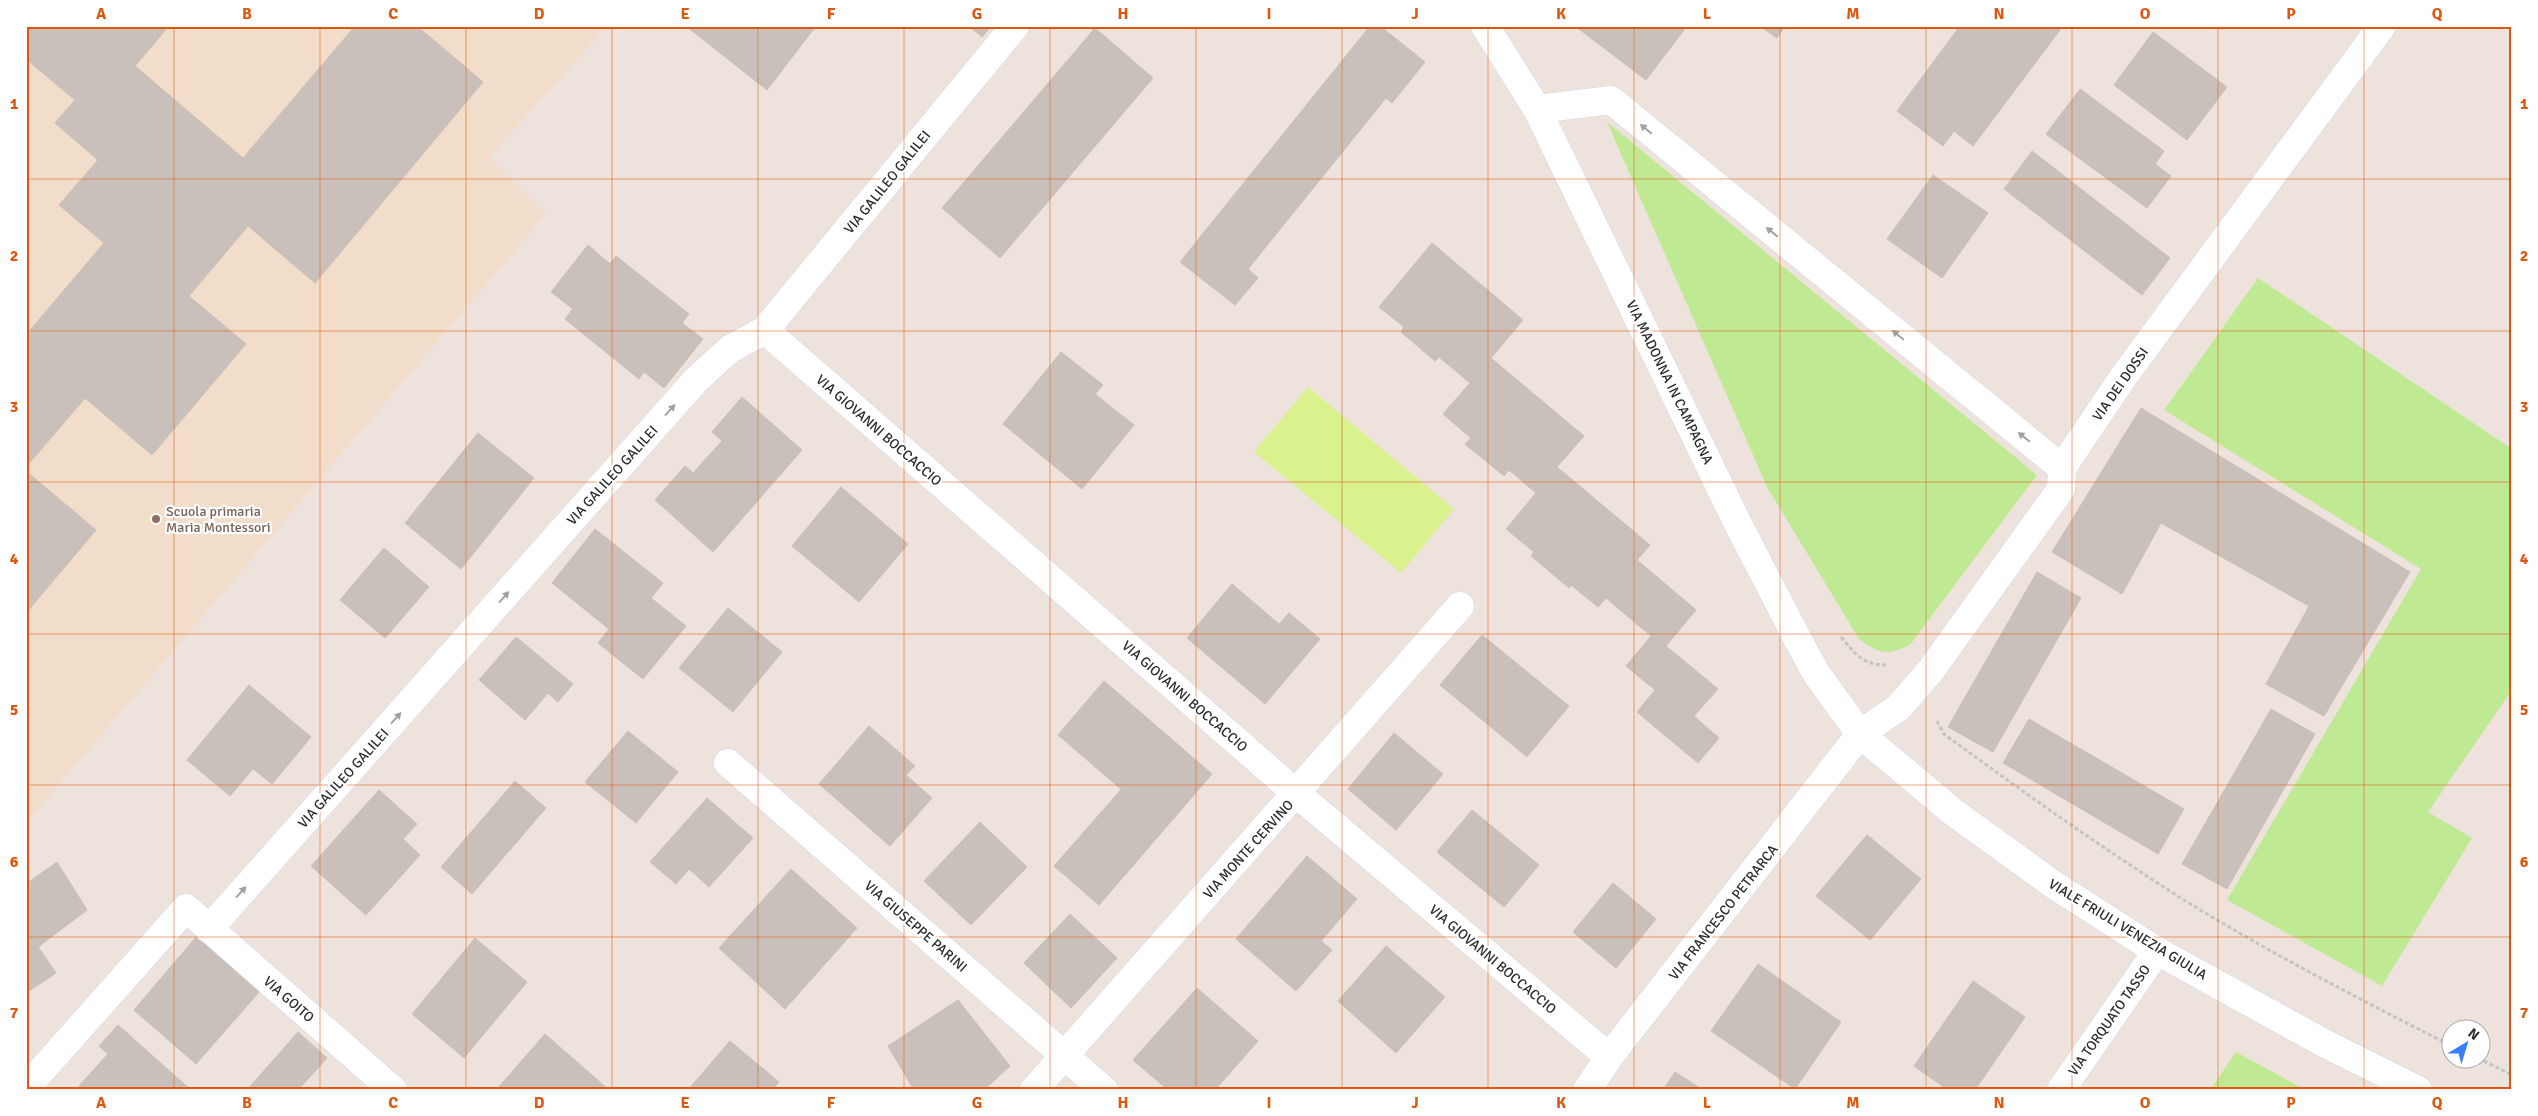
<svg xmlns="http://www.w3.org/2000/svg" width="2538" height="1116" font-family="Signika,sans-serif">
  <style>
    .education { fill: #f1ddca }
    .green { fill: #c0e994 }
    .pitch { fill: #d9f28e }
    .building { fill: #c9c0bb; stroke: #cabfb5 }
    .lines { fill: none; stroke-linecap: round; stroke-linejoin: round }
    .minor-casing { stroke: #d1d8e5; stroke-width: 29 }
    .tertiary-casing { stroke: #d1d8e5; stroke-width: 29 }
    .path { stroke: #c4c4c4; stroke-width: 3; stroke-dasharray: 4 2.5; stroke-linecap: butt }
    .minor { stroke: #fff; stroke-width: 28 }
    .tertiary { stroke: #fff; stroke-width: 28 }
    .oneway { fill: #a0a0a0 }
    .grid { fill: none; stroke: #df570e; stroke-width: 1; stroke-opacity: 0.55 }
    .education-dot { fill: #8d6e63; stroke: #fff; stroke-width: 2 }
    .labels { text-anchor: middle; stroke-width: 4.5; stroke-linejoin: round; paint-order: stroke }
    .street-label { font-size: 14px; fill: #2b2b2b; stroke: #fff }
    .education-label { font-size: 14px; fill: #785e54; stroke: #fff; text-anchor: start }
    .neatline { fill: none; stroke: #df570e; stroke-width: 2 }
    .grid-label { font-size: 16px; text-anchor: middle; font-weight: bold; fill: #df570e }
  </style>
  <rect width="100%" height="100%" fill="#eee3dc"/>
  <polygon class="education" points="26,26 607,26 489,157 546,214 26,823"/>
  <g class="green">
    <path d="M 1607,122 L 2037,475 L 1910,645 C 1886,656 1880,654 1859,639 L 1767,487 Z"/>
    <polygon points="2258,278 2512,449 2512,690 2428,812 2472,838 2382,986 2227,900 2421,569 2164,410"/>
    <polygon points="2236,1052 2306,1090 2210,1090"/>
  </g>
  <polygon class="pitch" points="1308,387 1454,509 1401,573 1254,452"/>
  <g class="building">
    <polygon points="26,26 169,26 135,66 243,158 355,26 417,26 483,82 315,283 248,226 189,296 246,344 152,455 85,398 26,467 26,335 104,243 59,205 98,160 55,123 75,100 26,59"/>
    <polygon points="686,26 816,26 767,90"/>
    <polygon points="969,26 991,26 982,37"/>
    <polygon points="1370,26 1380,26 1425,62 1392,103 1386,98 1248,269 1258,278 1235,305 1180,262"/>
    <polygon points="1575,26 1687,26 1646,80"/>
    <polygon points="1760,26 1785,26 1777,38"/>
    <polygon points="1960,26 2063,26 1973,146 1954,131 1943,146 1897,111"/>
    <polygon points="1095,28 1153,78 1000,258 942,208"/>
    <polygon points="2153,32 2227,87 2187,140 2114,85"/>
    <polygon points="2080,89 2164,151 2155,164 2171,176 2147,208 2046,134"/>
    <polygon points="2032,151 2170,258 2142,295 2004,189"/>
    <polygon points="1933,175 1988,213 1942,278 1887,239"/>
    <polygon points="1432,243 1523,320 1491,358 1584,436 1557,467 1650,545 1637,560 1696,610 1666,646 1718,689 1694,716 1719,738 1698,763 1637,712 1655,690 1626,666 1651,636 1606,598 1598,607 1571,585 1569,588 1531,556 1534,552 1506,529 1536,493 1509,470 1504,476 1465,444 1471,438 1443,414 1470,383 1439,357 1435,361 1401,332 1404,327 1379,307"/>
    <polygon points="588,245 610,264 616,256 689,314 682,323 703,339 664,388 644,372 639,379 565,319 573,309 551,292"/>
    <polygon points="1061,352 1103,385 1095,394 1134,425 1082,489 1003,424"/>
    <polygon points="742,397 802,450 713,552 655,500 685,466 693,473 722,441 712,432"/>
    <polygon points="2141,408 2410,572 2324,716 2266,684 2309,606 2161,523 2122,594 2052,552"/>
    <polygon points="478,433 534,478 461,569 405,523"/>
    <polygon points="26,471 96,530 26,613"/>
    <polygon points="841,487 908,544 859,602 792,546"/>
    <polygon points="595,529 663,583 651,598 686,626 643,679 598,643 609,629 552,583"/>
    <polygon points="384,548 429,587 385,638 340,600"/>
    <polygon points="2037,572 2081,598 1993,752 1948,727"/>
    <polygon points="1232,584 1279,624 1289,613 1320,639 1265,704 1187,638"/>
    <polygon points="728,608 782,652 733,712 679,668"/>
    <polygon points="1482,635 1569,706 1527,757 1440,685"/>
    <polygon points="516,637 573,684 558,702 548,693 525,720 479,680"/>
    <polygon points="1104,681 1168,736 1122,790 1058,735"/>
    <polygon points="249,685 311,737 272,784 253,769 230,796 187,760"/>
    <polygon points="2271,709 2315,734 2227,889 2182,864"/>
    <polygon points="2029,719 2184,809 2158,854 2003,763"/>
    <polygon points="869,726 915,766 906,775 932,798 890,846 819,784"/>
    <polygon points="628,731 678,772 636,823 585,782"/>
    <polygon points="1394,733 1443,774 1396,830 1348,789"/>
    <polygon points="1168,736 1212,774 1099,905 1054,866"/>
    <polygon points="515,781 546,808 472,894 441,867"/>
    <polygon points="379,790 417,824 403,839 420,855 366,915 311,866"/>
    <polygon points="707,798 753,838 709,887 689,869 676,884 650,862"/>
    <polygon points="1472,810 1539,865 1504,907 1437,852"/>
    <polygon points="980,822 1027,867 971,925 924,881"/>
    <polygon points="1867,835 1921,879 1870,940 1816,896"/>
    <polygon points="1307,856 1357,899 1321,941 1332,950 1296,991 1236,939"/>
    <polygon points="57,862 87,910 38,947 26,929 26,884"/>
    <polygon points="791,869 857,928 785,1009 719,948"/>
    <polygon points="1613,883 1656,919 1616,968 1573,932"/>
    <polygon points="1070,914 1117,958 1071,1008 1024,963"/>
    <polygon points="26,929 56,973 26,993"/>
    <polygon points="197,936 260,991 196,1064 134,1010"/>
    <polygon points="475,938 527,982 464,1058 412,1014"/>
    <polygon points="1386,946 1445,997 1396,1053 1338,1001"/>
    <polygon points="1758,964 1841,1022 1795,1089 1711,1031"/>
    <polygon points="1973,981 2025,1017 1975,1090 1948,1090 1914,1066"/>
    <polygon points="1197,988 1258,1041 1215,1090 1168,1090 1133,1060"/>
    <polygon points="958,1000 1010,1066 984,1090 914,1090 888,1046"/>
    <polygon points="118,1025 191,1090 84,1090 79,1086 108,1054 99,1046"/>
    <polygon points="298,1032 327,1058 298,1090 247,1090"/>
    <polygon points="545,1034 609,1090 497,1089"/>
    <polygon points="730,1041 779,1082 772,1090 688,1090"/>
    <polygon points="1675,1072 1703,1090 1663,1090"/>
  </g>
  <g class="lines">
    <g class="minor-casing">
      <g id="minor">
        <polyline points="1537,109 1611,100 2062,468"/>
        <polyline points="765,330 1297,794 1609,1057"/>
        <polyline points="728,763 1104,1090"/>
        <polyline points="209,929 696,380 730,349 765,330 1015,26"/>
        <polyline points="26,1088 186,908 393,1090"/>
        <polyline points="1034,1090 1460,606"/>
        <polyline points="1587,1090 1609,1057 1860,734 1899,707 1931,670 2061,489 2062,468 2124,376 2382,26"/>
        <polyline points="2061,1090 2157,951"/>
      </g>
    </g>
    <g class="tertiary-casing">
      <polyline id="tertiary" points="1485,26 1537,109 1736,520 1797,638 1816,673 1860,734 1953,812 2054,885 2157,951 2322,1042 2418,1090"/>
    </g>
    <g class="path">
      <path d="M 1841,637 C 1855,654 1863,665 1886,665"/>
      <path d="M 1937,721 L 1944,734 C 2023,792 2102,848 2184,900 C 2270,953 2361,1000 2450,1045"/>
      <polyline points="2478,1058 2512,1075"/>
    </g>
    <use href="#minor" class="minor"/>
    <use href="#tertiary" class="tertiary"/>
  </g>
  <defs><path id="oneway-solid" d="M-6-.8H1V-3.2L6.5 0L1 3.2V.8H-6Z" transform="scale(1.25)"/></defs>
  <g class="oneway">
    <use href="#oneway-solid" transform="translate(1646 129) rotate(-141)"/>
    <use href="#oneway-solid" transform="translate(1772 232) rotate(-141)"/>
    <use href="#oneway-solid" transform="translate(1898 335) rotate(-141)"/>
    <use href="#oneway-solid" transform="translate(670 410) rotate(-48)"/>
    <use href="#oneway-solid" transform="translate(2024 437) rotate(-141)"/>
    <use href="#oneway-solid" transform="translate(504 597) rotate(-48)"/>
    <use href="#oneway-solid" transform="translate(396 718) rotate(-48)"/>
    <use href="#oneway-solid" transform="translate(241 892) rotate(-48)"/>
  </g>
  <path class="grid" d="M 174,26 L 174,1090M 320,26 L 320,1090M 466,26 L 466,1090M 612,26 L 612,1090M 758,26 L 758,1090M 904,26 L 904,1090M 1050,26 L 1050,1090M 1196,26 L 1196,1090M 1342,26 L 1342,1090M 1488,26 L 1488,1090M 1634,26 L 1634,1090M 1780,26 L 1780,1090M 1926,26 L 1926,1090M 2072,26 L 2072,1090M 2218,26 L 2218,1090M 2364,26 L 2364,1090M 26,179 L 2512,179M 26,331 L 2512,331M 26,482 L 2512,482M 26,634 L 2512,634M 26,785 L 2512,785M 26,937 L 2512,937"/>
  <circle class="education-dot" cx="156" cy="519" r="5"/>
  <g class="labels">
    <g class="street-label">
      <text transform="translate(887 182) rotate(-51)" y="5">VIA GALILEO GALILEI</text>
      <text transform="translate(1670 382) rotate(64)" y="5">VIA MADONNA IN CAMPAGNA</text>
      <text transform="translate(2120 384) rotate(-55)" y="5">VIA DEI DOSSI</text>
      <text transform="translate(879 430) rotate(41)" y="5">VIA GIOVANNI BOCCACCIO</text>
      <text transform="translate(612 475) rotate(-48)" y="5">VIA GALILEO GALILEI</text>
      <text transform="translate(1185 696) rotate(41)" y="5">VIA GIOVANNI BOCCACCIO</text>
      <text transform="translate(343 778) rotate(-48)" y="5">VIA GALILEO GALILEI</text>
      <text transform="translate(1248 849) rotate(-48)" y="5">VIA MONTE CERVINO</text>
      <text transform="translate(1723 912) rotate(-52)" y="5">VIA FRANCESCO PETRARCA</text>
      <text transform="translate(916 926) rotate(41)" y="5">VIA GIUSEPPE PARINI</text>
      <text transform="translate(2128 929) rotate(31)" y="5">VIALE FRIULI VENEZIA GIULIA</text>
      <text transform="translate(1493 959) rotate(40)" y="5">VIA GIOVANNI BOCCACCIO</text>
      <text transform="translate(289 999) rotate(41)" y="5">VIA GOITO</text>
      <text transform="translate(2109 1020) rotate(-55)" y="5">VIA TORQUATO TASSO</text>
    </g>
    <g class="education-label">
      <text x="166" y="516">Scuola primaria<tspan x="166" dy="16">Maria Montessori</tspan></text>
    </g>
  </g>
  <rect width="2538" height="1116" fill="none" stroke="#ffffff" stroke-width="55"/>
  <g transform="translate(2466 1044) rotate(38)"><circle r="24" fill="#ffffff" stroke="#aaaaaa"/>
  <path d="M0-4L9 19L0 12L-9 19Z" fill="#3880ff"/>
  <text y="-8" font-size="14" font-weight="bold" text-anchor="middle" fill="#2b2b2b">N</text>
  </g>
  <rect x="28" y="28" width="2482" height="1060" class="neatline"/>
  <g class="grid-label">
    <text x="101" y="19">A</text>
    <text x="247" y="19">B</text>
    <text x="393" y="19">C</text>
    <text x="539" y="19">D</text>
    <text x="685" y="19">E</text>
    <text x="831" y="19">F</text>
    <text x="977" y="19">G</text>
    <text x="1123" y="19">H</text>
    <text x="1269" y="19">I</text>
    <text x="1415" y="19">J</text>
    <text x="1561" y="19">K</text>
    <text x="1707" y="19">L</text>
    <text x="1853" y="19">M</text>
    <text x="1999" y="19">N</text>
    <text x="2145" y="19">O</text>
    <text x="2291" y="19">P</text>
    <text x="2437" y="19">Q</text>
    <text x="14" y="109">1</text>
    <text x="2524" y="109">1</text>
    <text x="14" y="261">2</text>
    <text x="2524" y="261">2</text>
    <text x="14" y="412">3</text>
    <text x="2524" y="412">3</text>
    <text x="14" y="564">4</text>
    <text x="2524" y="564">4</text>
    <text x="14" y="715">5</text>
    <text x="2524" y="715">5</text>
    <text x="14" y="867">6</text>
    <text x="2524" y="867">6</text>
    <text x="14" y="1018">7</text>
    <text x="2524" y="1018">7</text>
    <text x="101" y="1108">A</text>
    <text x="247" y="1108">B</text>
    <text x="393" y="1108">C</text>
    <text x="539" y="1108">D</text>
    <text x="685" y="1108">E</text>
    <text x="831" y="1108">F</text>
    <text x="977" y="1108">G</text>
    <text x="1123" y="1108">H</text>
    <text x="1269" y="1108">I</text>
    <text x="1415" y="1108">J</text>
    <text x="1561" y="1108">K</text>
    <text x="1707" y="1108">L</text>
    <text x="1853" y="1108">M</text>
    <text x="1999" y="1108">N</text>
    <text x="2145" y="1108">O</text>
    <text x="2291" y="1108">P</text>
    <text x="2437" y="1108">Q</text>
  </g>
</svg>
